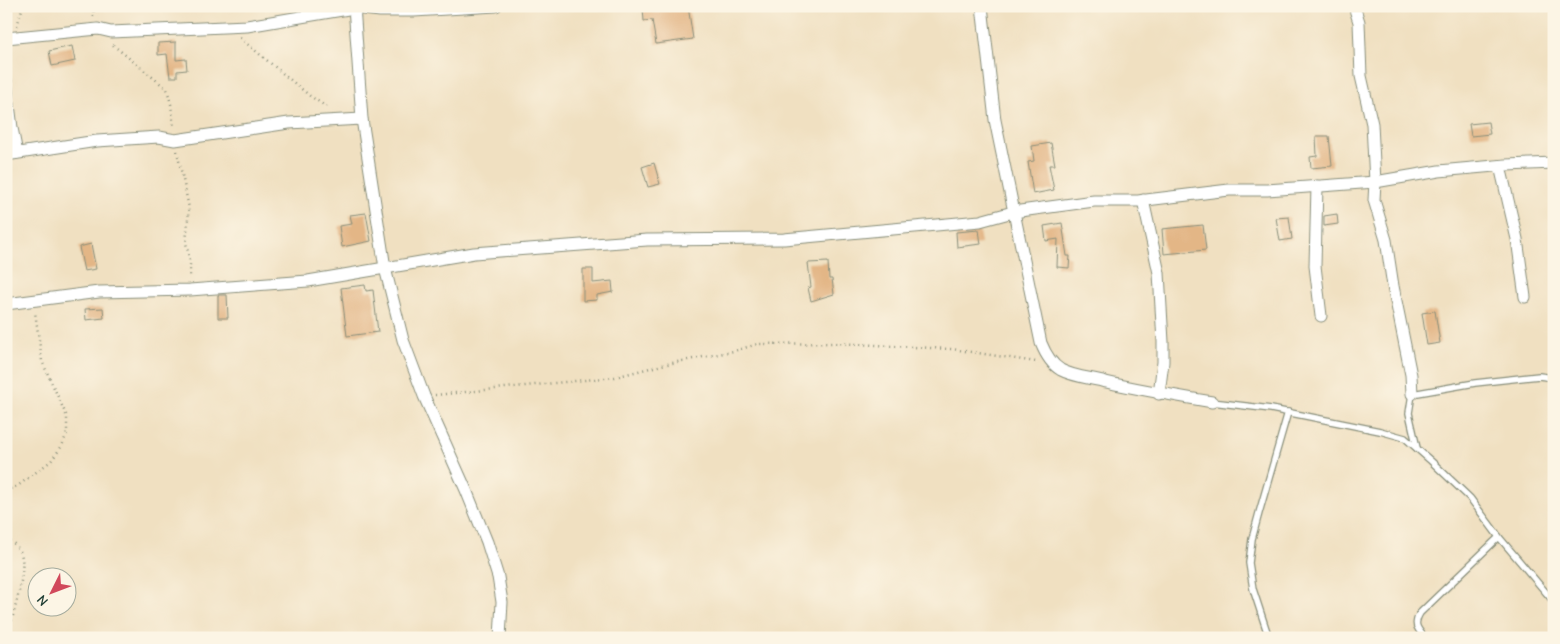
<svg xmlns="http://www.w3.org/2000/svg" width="1560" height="644" font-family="'Comic Neue',sans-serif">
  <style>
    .building { fill: #e3b686 }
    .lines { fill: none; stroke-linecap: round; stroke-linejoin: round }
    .service-casing { stroke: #888e7a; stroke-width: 8 }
    .minor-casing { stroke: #888e7a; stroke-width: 13 }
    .path { stroke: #888e7a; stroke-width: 2.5; stroke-dasharray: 1 4; stroke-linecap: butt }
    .service { stroke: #fff; stroke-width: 5.5 }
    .minor { stroke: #fff; stroke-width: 11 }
  </style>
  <rect width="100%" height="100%" fill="#fcf5e5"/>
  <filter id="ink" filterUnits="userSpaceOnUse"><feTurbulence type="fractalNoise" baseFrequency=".02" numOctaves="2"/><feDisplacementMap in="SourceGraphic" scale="10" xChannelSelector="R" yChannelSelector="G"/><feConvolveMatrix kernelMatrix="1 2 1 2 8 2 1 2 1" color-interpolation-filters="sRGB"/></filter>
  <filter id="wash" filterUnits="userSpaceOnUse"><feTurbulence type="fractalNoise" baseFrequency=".0096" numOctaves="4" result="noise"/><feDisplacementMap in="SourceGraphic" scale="20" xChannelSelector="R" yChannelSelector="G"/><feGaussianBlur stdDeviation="1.12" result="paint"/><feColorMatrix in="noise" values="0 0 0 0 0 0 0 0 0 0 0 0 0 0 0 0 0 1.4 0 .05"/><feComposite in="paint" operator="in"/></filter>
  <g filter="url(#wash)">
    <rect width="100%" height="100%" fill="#f0e0c1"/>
    <g id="blocks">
      <g class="building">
        <polygon points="655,6 688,6 693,39 656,44 652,20 644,21 643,8"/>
        <polygon points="176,42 176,60 186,59 187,70 177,71 177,77 170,77 167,54 158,55 158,43"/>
        <polygon points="72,46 75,61 52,66 49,51"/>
        <polygon points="1488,122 1490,134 1471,136 1469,124"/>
        <polygon points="1316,136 1329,136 1332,166 1311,168 1310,157 1317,156"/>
        <polygon points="1051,143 1055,165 1049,165 1054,190 1033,194 1028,162 1034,161 1032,146"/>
        <polygon points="654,163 660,184 648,187 642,167"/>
        <polygon points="366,213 371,241 342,247 339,226 352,224 350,215"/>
        <polygon points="1337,214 1338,224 1324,226 1324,216"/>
        <polygon points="1289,217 1292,239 1280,241 1276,218"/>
        <polygon points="1062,223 1067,256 1070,256 1069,268 1057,267 1058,239 1046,241 1044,226"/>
        <polygon points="1203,225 1206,250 1164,254 1162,229"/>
        <polygon points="979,230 981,244 957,247 956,232"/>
        <polygon points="91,244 96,269 84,271 79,247"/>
        <polygon points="828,262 829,279 832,279 834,294 811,301 808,288 811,287 808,263"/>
        <polygon points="583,269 593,269 593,283 612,281 613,292 597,295 597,300 583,301"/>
        <polygon points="365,285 366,291 373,290 378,332 347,336 341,288"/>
        <polygon points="218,295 227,295 228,318 218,318"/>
        <polygon points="103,308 104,318 86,320 85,309"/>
        <polygon points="1435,311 1440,343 1427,345 1422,313"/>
      </g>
    </g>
  </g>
  <g filter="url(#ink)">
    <use href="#blocks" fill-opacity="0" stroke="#888e7a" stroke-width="1"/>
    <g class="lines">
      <g class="service-casing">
        <g id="service">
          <polyline points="1212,402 1271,409 1380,431 1405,438 1431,461 1470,498 1499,537 1554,602"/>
          <polyline points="1417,448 1409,413 1412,394 1475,383 1539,376 1554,378"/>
          <polyline points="1269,638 1253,589 1249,563 1252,539 1259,513 1288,412"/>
          <path d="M 1425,638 C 1417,628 1413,625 1420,613 L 1499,537"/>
        </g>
      </g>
      <g class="minor-casing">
        <g id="minor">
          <polyline points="354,6 362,119 385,268 403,340 424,396 466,490 487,542 498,577 502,602 500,638"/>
          <path d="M 982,6 L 995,120 L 1041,343 C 1045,353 1051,364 1061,370 C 1074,377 1092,378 1106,382 C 1141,390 1177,396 1212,402"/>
          <polyline points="1354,6 1359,22 1361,76 1372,124 1375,182 1374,200 1386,240 1393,286 1411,375 1412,394"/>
          <polyline points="6,38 98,29 111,32 247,26 354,8 380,11 414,11 496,6"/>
          <polyline points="6,81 12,128 17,153"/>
          <polyline points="6,155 97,141 159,137 175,140 289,123 362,119"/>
          <polyline points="1500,166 1517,239 1525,297"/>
          <polyline points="1317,186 1315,266 1321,316"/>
          <polyline points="1143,200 1159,273 1163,342 1163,362 1159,394"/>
          <polyline points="6,304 99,292 190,290 308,281 474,253 647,240 784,239 980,221 1013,212 1094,201 1138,201 1229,190 1267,190 1375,182 1439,171 1506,165 1554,163"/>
        </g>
      </g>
      <g class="path">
        <polyline points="93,6 94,18"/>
        <polyline points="17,26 23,6"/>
        <polyline points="240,38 310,96 330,109"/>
        <polyline points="113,45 167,89 171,104 174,128"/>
        <polyline points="177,151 189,208 186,243 190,261 190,278"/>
        <polyline points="435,395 615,377 662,365 734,351 758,344 835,343 952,349 1036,362"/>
        <polyline points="6,491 19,485 51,461 62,446 67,433 67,417 42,361 35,312"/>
        <path d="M 6,537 C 11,541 17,546 20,551 C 29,570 11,617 8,638"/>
      </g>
      <use href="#service" class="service"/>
      <use href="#minor" class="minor"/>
    </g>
  </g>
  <rect width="1560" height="644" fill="none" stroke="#fcf5e5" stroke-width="25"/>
  <g transform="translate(52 592) rotate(228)"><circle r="24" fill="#fcf5e5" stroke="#a4ab9e"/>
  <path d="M0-4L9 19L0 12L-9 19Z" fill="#d1495b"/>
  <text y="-8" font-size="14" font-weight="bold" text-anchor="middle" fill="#1f3d34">N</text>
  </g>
</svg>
